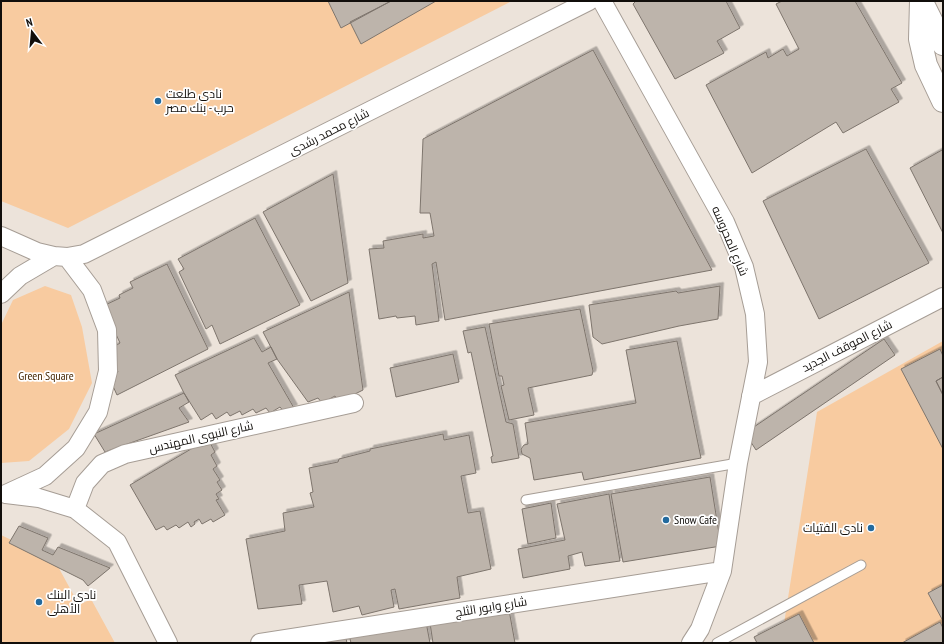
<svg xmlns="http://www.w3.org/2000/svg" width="944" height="644" font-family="'PT Sans Narrow',Cairo,sans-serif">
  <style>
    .green { fill: #f8cba0 }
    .building { fill: #bdb4ab; stroke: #7e756d; filter: url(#shadow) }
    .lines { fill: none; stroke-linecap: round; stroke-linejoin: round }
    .lane-casing { stroke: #a69d95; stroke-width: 11 }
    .street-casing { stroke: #a69d95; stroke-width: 20 }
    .primary-casing { stroke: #a69d95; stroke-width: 24 }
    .lane { stroke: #fff; stroke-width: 9 }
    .street { stroke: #fff; stroke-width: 18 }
    .primary { stroke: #fff; stroke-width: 22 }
    .poi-dot { fill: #236a9e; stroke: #fff; stroke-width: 1.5 }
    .labels { text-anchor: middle; stroke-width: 3.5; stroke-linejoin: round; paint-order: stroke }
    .poi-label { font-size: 12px; fill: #110e0b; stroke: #fff; text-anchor: start }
    .street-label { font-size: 12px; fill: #110e0b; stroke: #fff }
    .park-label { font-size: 12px; fill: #452500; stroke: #fff }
  </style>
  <defs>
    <filter id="shadow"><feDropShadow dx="3.5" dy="-3.5" stdDeviation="0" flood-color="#0004"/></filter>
  </defs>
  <rect width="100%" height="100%" fill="#ece3da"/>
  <path class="green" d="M1 1H512L68 228 1 201Z
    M45 286 71 295 82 327 92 383 69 429 29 461 1 463V325L13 300Z
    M943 341V643H781L817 412Z
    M1 535 55 561 79 605 91 599 115 643H1Z"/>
  <path class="building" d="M328 1H391L341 28Z
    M391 1H436L361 44 350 22Z
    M636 1H726L740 28 717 41 724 53 675 79 633 4Z
    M782 1H855L902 83 891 89 899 102 843 133 836 122 752 173 706 85 766 52 768 58 783 49 787 56 799 49 776 4Z
    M593 50 712 270 445 320 436 262 432 264 439 321 416 325 415 316 397 318 396 316 379 319 369 249 384 248 383 241 423 234V238L434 236 430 213H420L423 139Z
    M866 149 929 263 819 319 763 201Z
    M942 150 943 152V233L910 168Z
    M333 174 348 283 311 301 263 212Z
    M255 218 300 305 220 344 212 325 206 329 179 272 184 269 178 259Z
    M167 264 208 349 117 395 112 384 115 382 112 375 118 372 112 359V348L120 343 103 306 120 298 119 295 133 288 130 282Z
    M720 286 718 319 679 326 602 344 593 337 589 305 676 291 678 293Z
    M349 292 363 390 339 402 335 396 322 403 318 398 308 402 277 359 263 332Z
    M580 309 593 371 592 375 528 388 534 415 509 420 501 386 504 385 502 376H499L489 324Z
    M485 327 506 422 513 424 519 458 492 463 491 457 493 456 471 352 468 353 463 331Z
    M254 338 262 352 271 347 277 359 268 363 294 408 284 412 280 407 270 413 266 408 256 413 253 409 242 415 240 411 230 416 227 412 216 419 212 413 201 420 184 393 175 375Z
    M884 339 895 355 756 450 745 433Z
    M677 341 701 458 584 480 582 472 534 480 530 458 522 454 521 449 524 445 528 444 525 423 636 403 626 350Z
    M940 349 943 356V377L936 381 943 395V449L901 369Z
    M453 354 459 382 396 397 390 368Z
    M943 377V395L936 381Z
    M184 393 189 402 179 408 189 422 105 452 94 434Z
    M443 434 444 440 469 435 476 473 461 476 468 513 480 511 491 569 457 577 460 598 399 609 395 589 391 590 394 607 362 615 359 606 333 612 327 581 299 585 302 604 258 609 246 539 285 531 283 513 314 507 310 493 313 492 309 468 338 462 339 459 370 451V449Z
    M208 439 215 452 211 455 217 466 213 469 220 480 217 482 222 490 216 494 219 499 216 500 225 515 213 522 211 519 202 524 199 519 194 522 195 524 191 527 188 522 179 528 176 525 167 530 164 526 156 530 130 485Z
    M710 477 721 546 623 562 611 494Z
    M609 494 620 561 585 566 582 552 568 556 570 569 523 578 518 549 565 540 557 504Z
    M551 503 556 538 528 544 522 509Z
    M19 526 48 538 42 550 53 555 58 547 110 568 88 586 83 580 9 543Z
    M943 585V621L928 593Z
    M509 610 515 643H433L430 623Z
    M799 614 814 643H757L754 637Z
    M426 622 430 643H351L349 635Z
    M940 622 943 628V643H902Z
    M345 634 347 643H299Z"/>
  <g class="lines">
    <defs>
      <path id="lane" d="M526 500 738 463
        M717 643 861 565"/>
      <path id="street" d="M602 1 725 222 744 267 755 314 758 362 738 463 722 571 700 629 691 643
        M1 236 37 252 54 256
        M67 257 84 254 589 1
        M1 294 20 276 54 256 67 257 92 290 107 330 108 371 98 412 76 448 45 476 6 494
        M751 396 943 297
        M6 494 39 498 75 509 117 542 168 643
        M75 509 85 483 102 464 125 454 354 403
        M260 643 722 571"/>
      <path id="primary" d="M921 1 920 39 926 65 943 101
        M922 2 943 44"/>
    </defs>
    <use href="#lane" class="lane-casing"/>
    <use href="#street" class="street-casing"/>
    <use href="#primary" class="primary-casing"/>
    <use href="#lane" class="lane"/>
    <use href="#street" class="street"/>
    <use href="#primary" class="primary"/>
  </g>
  <g class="poi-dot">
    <circle cx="158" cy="101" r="4"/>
    <circle cx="666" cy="520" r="4"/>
    <circle cx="871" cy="528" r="4"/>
    <circle cx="39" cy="602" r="4"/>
  </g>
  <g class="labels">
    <g class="poi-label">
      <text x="166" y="98">نادى طلعت<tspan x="166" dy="14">حرب - بنك مصر</tspan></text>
      <text x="674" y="524">Snow Cafe</text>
      <text x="863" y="532" text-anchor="end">نادى الفتيات</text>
      <text x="47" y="599">نادى البنك<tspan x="47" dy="14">الأهلى</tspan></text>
    </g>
    <g class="street-label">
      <text transform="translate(329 132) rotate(-27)" y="4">شارع محمد رشدى</text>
      <text transform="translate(730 241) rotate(67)" y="4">شارع المحروسه</text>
      <text transform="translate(847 346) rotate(-27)" y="4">شارع الموقف الجديد</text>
      <text transform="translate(201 437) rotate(-13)" y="4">شارع النبوى المهندس</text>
      <text transform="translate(491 607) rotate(-9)" y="4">شارع وابور الثلج</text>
    </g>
    <g class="park-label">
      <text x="46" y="380">Green Square</text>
    </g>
  </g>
  <rect width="944" height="644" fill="none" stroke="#110e0b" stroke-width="4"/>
  <g transform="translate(32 32) rotate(344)" stroke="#ffffff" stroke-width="3" paint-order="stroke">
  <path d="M0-3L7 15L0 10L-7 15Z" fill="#110e0b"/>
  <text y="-6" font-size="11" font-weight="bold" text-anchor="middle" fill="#110e0b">N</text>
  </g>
</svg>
